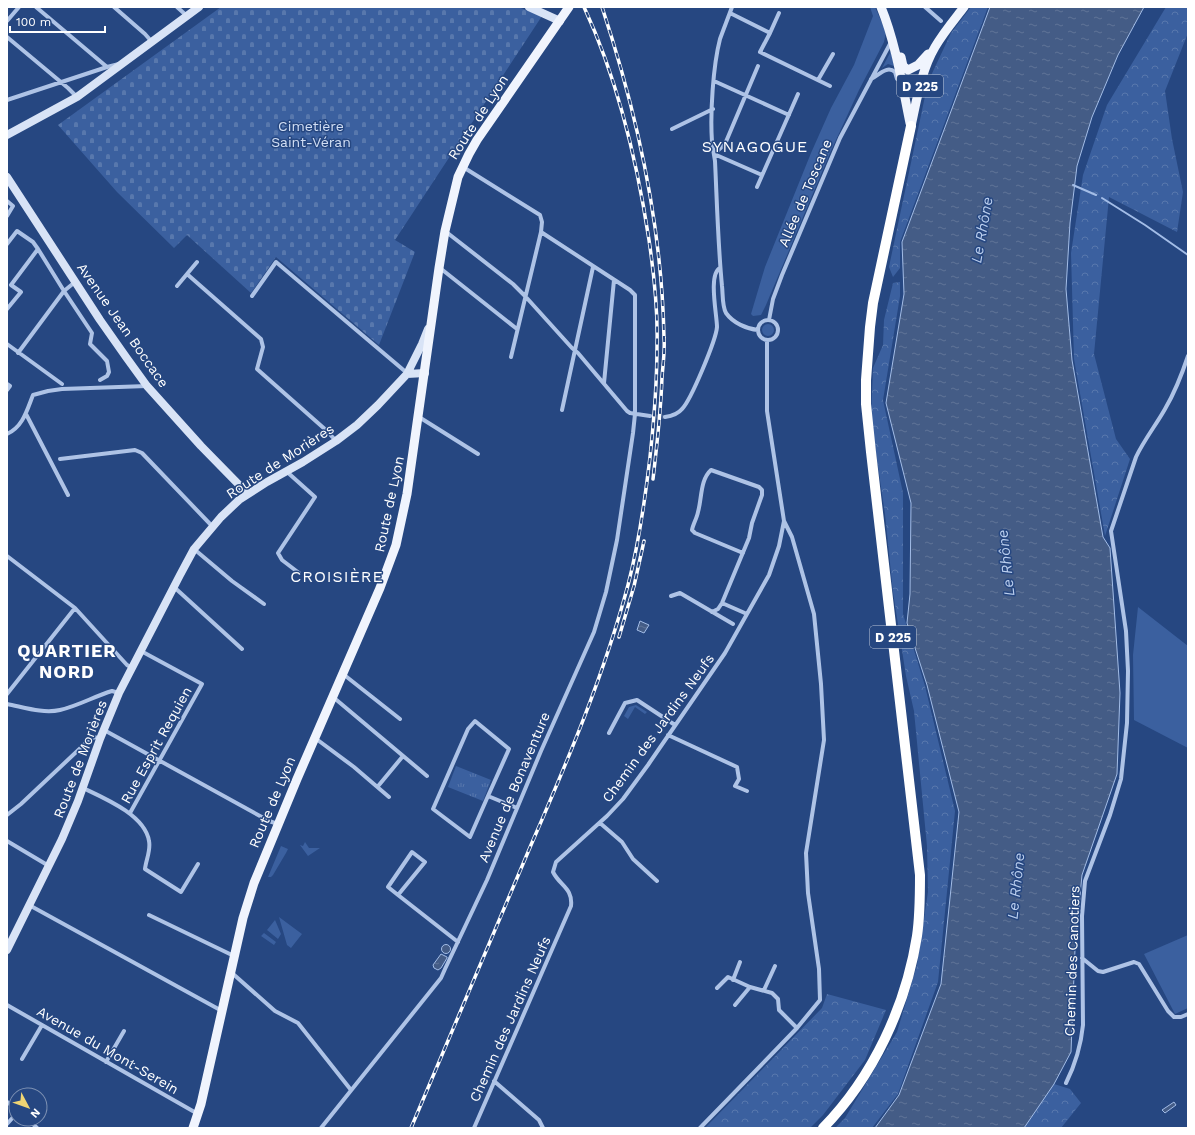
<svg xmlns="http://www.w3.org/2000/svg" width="1195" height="1135" font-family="'Work Sans',sans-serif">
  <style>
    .green { fill: #3b609f }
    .forest { fill: url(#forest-crowns) }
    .cemetery { fill: url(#cemetery-stones) }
    .park { fill: url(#park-tufts) }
    .water { fill: url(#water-ripples); stroke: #a3bde7 }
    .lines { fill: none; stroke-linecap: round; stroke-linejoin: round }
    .stream { stroke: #a3bde7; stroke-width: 2 }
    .street-tunnel { stroke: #476394; stroke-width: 4; stroke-dasharray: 4 2; stroke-linecap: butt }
    .street { stroke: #aec3e6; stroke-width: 4 }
    .secondary { stroke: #d8e3f6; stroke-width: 8 }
    .primary { stroke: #f0f4fd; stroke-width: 9 }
    .highway { stroke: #fff; stroke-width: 10 }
    .rail-casing { stroke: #fff; stroke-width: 3.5 }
    .rail { stroke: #264781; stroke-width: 2; stroke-dasharray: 6; stroke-linecap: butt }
    .labels { text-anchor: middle; stroke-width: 3; stroke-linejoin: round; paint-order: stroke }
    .shield { fill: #264781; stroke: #bec8d9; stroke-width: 1 }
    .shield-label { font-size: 13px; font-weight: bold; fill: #fff }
    .street-label { font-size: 14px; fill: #fff; stroke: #264781 }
    .park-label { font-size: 14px; fill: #d2dff5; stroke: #264781 }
    .water-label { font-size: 15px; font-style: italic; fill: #baceee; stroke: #264781 }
    .quarter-label { font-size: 16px; letter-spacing: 1px; fill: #fff; stroke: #264781 }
    .district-label { font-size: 18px; font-weight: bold; letter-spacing: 1px; fill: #fff; stroke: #264781 }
  </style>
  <defs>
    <pattern id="forest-crowns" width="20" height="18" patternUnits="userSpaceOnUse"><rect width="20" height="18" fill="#3b609f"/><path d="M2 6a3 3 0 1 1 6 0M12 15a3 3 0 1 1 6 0" fill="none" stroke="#5878ad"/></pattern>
    <pattern id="cemetery-stones" width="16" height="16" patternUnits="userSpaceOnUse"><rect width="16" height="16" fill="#3b609f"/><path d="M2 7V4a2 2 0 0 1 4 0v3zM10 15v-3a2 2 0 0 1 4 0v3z" fill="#5878ad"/></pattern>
    <pattern id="park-tufts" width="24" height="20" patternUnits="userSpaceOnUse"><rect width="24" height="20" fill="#3b609f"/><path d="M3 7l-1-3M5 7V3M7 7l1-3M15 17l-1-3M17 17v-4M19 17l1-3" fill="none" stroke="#5878ad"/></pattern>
    <pattern id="water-ripples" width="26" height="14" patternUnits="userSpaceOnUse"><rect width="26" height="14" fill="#445c86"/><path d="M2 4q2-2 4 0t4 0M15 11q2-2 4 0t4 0" fill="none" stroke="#607498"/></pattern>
  </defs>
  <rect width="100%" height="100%" fill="#264781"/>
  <path class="green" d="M870 7H875L886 32 884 42 859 90 830 153 766 305 761 315 753 316 751 314 765 267 811 153 831 108 854 65 873 16Z
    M891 51 894 66 888 64 882 68Z
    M762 330a6 6 0 1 1 12 0a6 6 0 1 1-12 0Z
    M1138 607 1188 646V748L1134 720 1133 655Z
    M636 705 647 712 645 714 635 707 628 719 624 716 629 707Z
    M305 842 309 848H320L308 856 300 845 303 846Z
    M281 846 288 849 286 853 273 875 271 877H268Z
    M279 917 302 934 291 948 287 945Z
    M275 920 281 934 278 939 267 930Z
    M264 933 276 942 274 945 261 936Z
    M1188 935V1008L1175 1014 1144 954Z"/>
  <path class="forest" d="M971 7H988L900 242V268L893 277 889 267 928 82 951 33Z
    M1166 7H1188V33L1165 91 1172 139 1183 192 1177 232 1109 197 1094 354 1116 439 1130 459 1105 536 1074 359 1071 253 1083 175 1107 105Z
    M900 282V296L883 400 903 493V614L925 686 955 811 938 982 898 1094 872 1128H835L845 1118 897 1032 917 965 928 892 927 846 914 711 906 676 893 592 885 514 871 419 873 368 883 345 884 320 893 283Z
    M827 994 886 1010 865 1060 823 1115 810 1128H705L822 1008Z
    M1054 1084 1070 1089 1081 1103 1061 1128H1024Z"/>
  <path class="cemetery" d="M221 7H518L542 16 395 240 415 252 379 345 276 257 251 293 187 235 174 248 117 192 58 125Z"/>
  <path class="park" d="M456 766 491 780 483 801 448 787Z"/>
  <path class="water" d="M990 7H1144L1118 55 1092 117 1077 166 1070 223 1066 289 1072 360 1103 537 1110 548 1120 693 1117 774 1082 875 1075 949 1071 1052 1054 1084 1024 1128H875L899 1095 941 984 959 812 927 685 907 623 910 594 911 503 886 403 904 294 902 242Z
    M640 621 649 625 644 633 637 630Z
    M441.5 949a4.5 4.5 0 1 1 9 0a4.5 4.5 0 1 1-9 0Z
    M441 954 447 957V958L441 968 438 970 434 968 433 965Z
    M1174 1102 1176 1105 1165 1113 1162 1110Z"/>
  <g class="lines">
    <path class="stream" d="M1073 185 1096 195
      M1102 198 1145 225 1188 255"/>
    <path class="street-tunnel" d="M650 416 665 417"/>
    <path class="street" d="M36 7 107 67
      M114 7 145 34 152 42
      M177 7 187 16
      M732 7C728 18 724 28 720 39 713 66 710 114 712 142 713 149 714 155 715 161 717 203 718 245 722 286 723 294 722 306 726 313 733 323 747 329 758 330
      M925 7 941 21
      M730 13 770 33 760 52 830 86
      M7 21 19 7
      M770 33 779 13
      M7 37 68 88 77 97
      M758 66 725 144 714 154 762 175
      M871 79C879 75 887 65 895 72L897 79
      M818 80 833 54
      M714 81 789 115
      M7 100 107 67 119 64
      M672 129 713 109
      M463 167 540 215 542 222 541 232 511 357
      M757 187 798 94
      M7 201 13 206 7 216
      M445 231 513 284 525 296 572 348 578 353 627 411 630 413 650 416
      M7 244 17 231 33 242 38 249 64 291 92 333 90 344 107 361 109 372 107 376 100 380
      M440 268 517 329
      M187 274 261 339 263 347 257 369 327 431 336 441
      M177 286 197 262
      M252 296 276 262 407 373
      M7 309 21 292 11 285 38 249
      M769 320 773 299 782 275 840 138 891 42
      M758 330a10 10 0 1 1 20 0a10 10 0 1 1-20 0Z
      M7 344 62 384
      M18 353 64 291 75 282
      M604 383 614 280
      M7 384 10 386 7 390
      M562 410 593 267
      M26 414 68 495
      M419 417 478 454
      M665 417C672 416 678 414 682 409 691 400 716 340 717 327 717 315 708 274 720 268
      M7 434C23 427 27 410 33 395L48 391 62 389 147 386
      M60 459 135 450 142 453 212 526
      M286 471 315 497 278 553 282 560 299 573
      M194 549 232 581 264 604
      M7 556 75 608 127 665 132 668
      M174 587 242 649
      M671 596 680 593 733 624
      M722 603 747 614
      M712 612 718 609 722 603 749 538 752 523 762 495V490L759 487 711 470C700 480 702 498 698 512 697 518 693 524 692 530L695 533 743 553
      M343 674 400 719
      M7 694 75 608
      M333 697 427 776
      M7 704C23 707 43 714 60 710 78 706 95 696 112 691L119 693
      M104 730 269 821 278 824
      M609 733 625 703 637 700 675 725
      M668 735 737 767 739 779 735 786 747 791
      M315 738 354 767 389 797
      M379 785 403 756
      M83 788C104 798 145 815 149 841 151 850 146 860 145 869L181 892 198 864
      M488 796 509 749 475 721 468 729 433 809 470 837 488 796 517 808
      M130 813 202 684 141 651
      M7 815 21 804 89 740 95 737 100 739
      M600 823 622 842 633 859 657 881
      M7 841 49 866
      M398 895 425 862 412 852 388 887 398 895 458 942
      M29 905 222 1011
      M149 915 234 956
      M1082 958 1098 971 1103 972 1134 962 1139 964 1168 1011 1174 1017H1181L1188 1014
      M232 973 275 1011 298 1023 351 1090
      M733 980 740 962
      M717 988 728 977 750 987 772 993 778 999 779 1010 797 1028
      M764 990 775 966
      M7 1005 198 1114
      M735 1005 750 987
      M22 1059 42 1025
      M106 1062 124 1031
      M494 1081 539 1120 543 1128
      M1066 1083C1075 1065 1081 1045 1083 1025L1082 916 1085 881 1110 815 1121 779 1127 723 1128 671 1126 631 1111 531 1136 457C1144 440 1156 425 1165 409 1175 392 1182 374 1188 356
      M7 1102 16 1108
      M28 1119 37 1128
      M7 1124 16 1114
      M321 1128 441 978 445 969 487 880 541 751 594 632 606 592 617 540 633 433 635 414V295L630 290 541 232
      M474 1128 571 906C573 888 560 886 553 872L556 862 607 816 623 799 648 765 725 653 769 575 779 546 784 521
      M700 1128 797 1028 820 1000 819 969 808 893 806 853 824 740 821 684 814 614 792 537 784 521 767 411V340"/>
    <path class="secondary" d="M529 7 560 21
      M7 135 77 97 199 7
      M7 177 100 320 126 357 147 386 201 446 248 494
      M407 374 425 373
      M7 950 62 839 78 801 100 739 119 693 180 575 194 549 221 517 239 500 267 482 303 462 336 441 357 425 378 405 407 374 422 344 428 329"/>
    <path class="primary" d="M881 7C896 44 902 84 910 123
      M901 57 903 66 908 70 918 65 928 54
      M911 126C917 99 921 71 935 47 943 33 954 20 964 7
      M193 1128 201 1104 243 918 254 883 297 779 380 588 396 545 407 494 439 268 445 231 458 177 469 154 477 140 569 7"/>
    <path class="highway" d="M823 1128C873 1077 906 1006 917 936 920 916 920 896 920 875L871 452 866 404V380L870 327 873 303 911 126"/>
    <defs>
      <path id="rail" d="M602 7C637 113 662 226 664 338 665 351 663 364 662 377 661 411 657 445 653 479
        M619 637 634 586 644 541
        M411 1128C451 1034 491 940 531 845 568 760 604 675 628 585 639 543 645 500 650 457 654 420 657 383 657 345 658 310 654 274 649 240 637 161 618 80 584 7"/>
    </defs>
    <use href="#rail" class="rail-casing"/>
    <use href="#rail" class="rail"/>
  </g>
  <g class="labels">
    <g class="shield">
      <rect x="897" y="75" width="46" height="22" rx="3"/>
      <rect x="870" y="626" width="46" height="22" rx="3"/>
    </g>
    <g class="shield-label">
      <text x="920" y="91">D 225</text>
      <text x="893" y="642">D 225</text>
    </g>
    <g class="street-label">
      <text transform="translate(478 117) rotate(-57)" y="5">Route de Lyon</text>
      <text transform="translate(805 193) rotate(-67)" y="5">Allée de Toscane</text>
      <text transform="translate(123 325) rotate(55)" y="5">Avenue Jean Boccace</text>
      <text transform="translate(280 461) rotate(-33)" y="5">Route de Morières</text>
      <text transform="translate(389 504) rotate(-78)" y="5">Route de Lyon</text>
      <text transform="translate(658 728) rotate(-54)" y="5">Chemin des Jardins Neufs</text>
      <text transform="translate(156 745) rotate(-61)" y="5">Rue Esprit Requien</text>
      <text transform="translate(80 759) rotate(-69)" y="5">Route de Morières</text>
      <text transform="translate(514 787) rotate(-67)" y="5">Avenue de Bonaventure</text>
      <text transform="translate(272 802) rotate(-67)" y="5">Route de Lyon</text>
      <text transform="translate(1072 961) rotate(-88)" y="5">Chemin des Canotiers</text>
      <text transform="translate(510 1019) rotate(-66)" y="5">Chemin des Jardins Neufs</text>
      <text transform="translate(108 1050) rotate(30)" y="5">Avenue du Mont-Serein</text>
    </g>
    <g class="park-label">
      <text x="311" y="131">Cimetière<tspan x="311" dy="16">Saint-Véran</tspan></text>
    </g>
    <g class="water-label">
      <text transform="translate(982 230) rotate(-80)" y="5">Le Rhône</text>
      <text transform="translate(1006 563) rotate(-96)" y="5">Le Rhône</text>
      <text transform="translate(1016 886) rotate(-84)" y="5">Le Rhône</text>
    </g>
    <g class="quarter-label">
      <text x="755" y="152">SYNAGOGUE</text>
      <text x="337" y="582">CROISIÈRE</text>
    </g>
    <g class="district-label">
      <text x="67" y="657">QUARTIER<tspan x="67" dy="21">NORD</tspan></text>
    </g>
  </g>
  <rect width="1195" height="1135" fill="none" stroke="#ffffff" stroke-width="16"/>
  <g transform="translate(28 1107) rotate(131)"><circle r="19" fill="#264781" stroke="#7d91b3"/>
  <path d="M0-3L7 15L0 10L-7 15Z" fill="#efd574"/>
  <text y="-6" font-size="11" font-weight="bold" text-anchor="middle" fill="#ffffff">N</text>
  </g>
  <path d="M10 26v6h95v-6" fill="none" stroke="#ffffff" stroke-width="2"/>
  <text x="16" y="26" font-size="12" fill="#ffffff" stroke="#264781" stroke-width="3" paint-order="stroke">100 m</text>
</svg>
